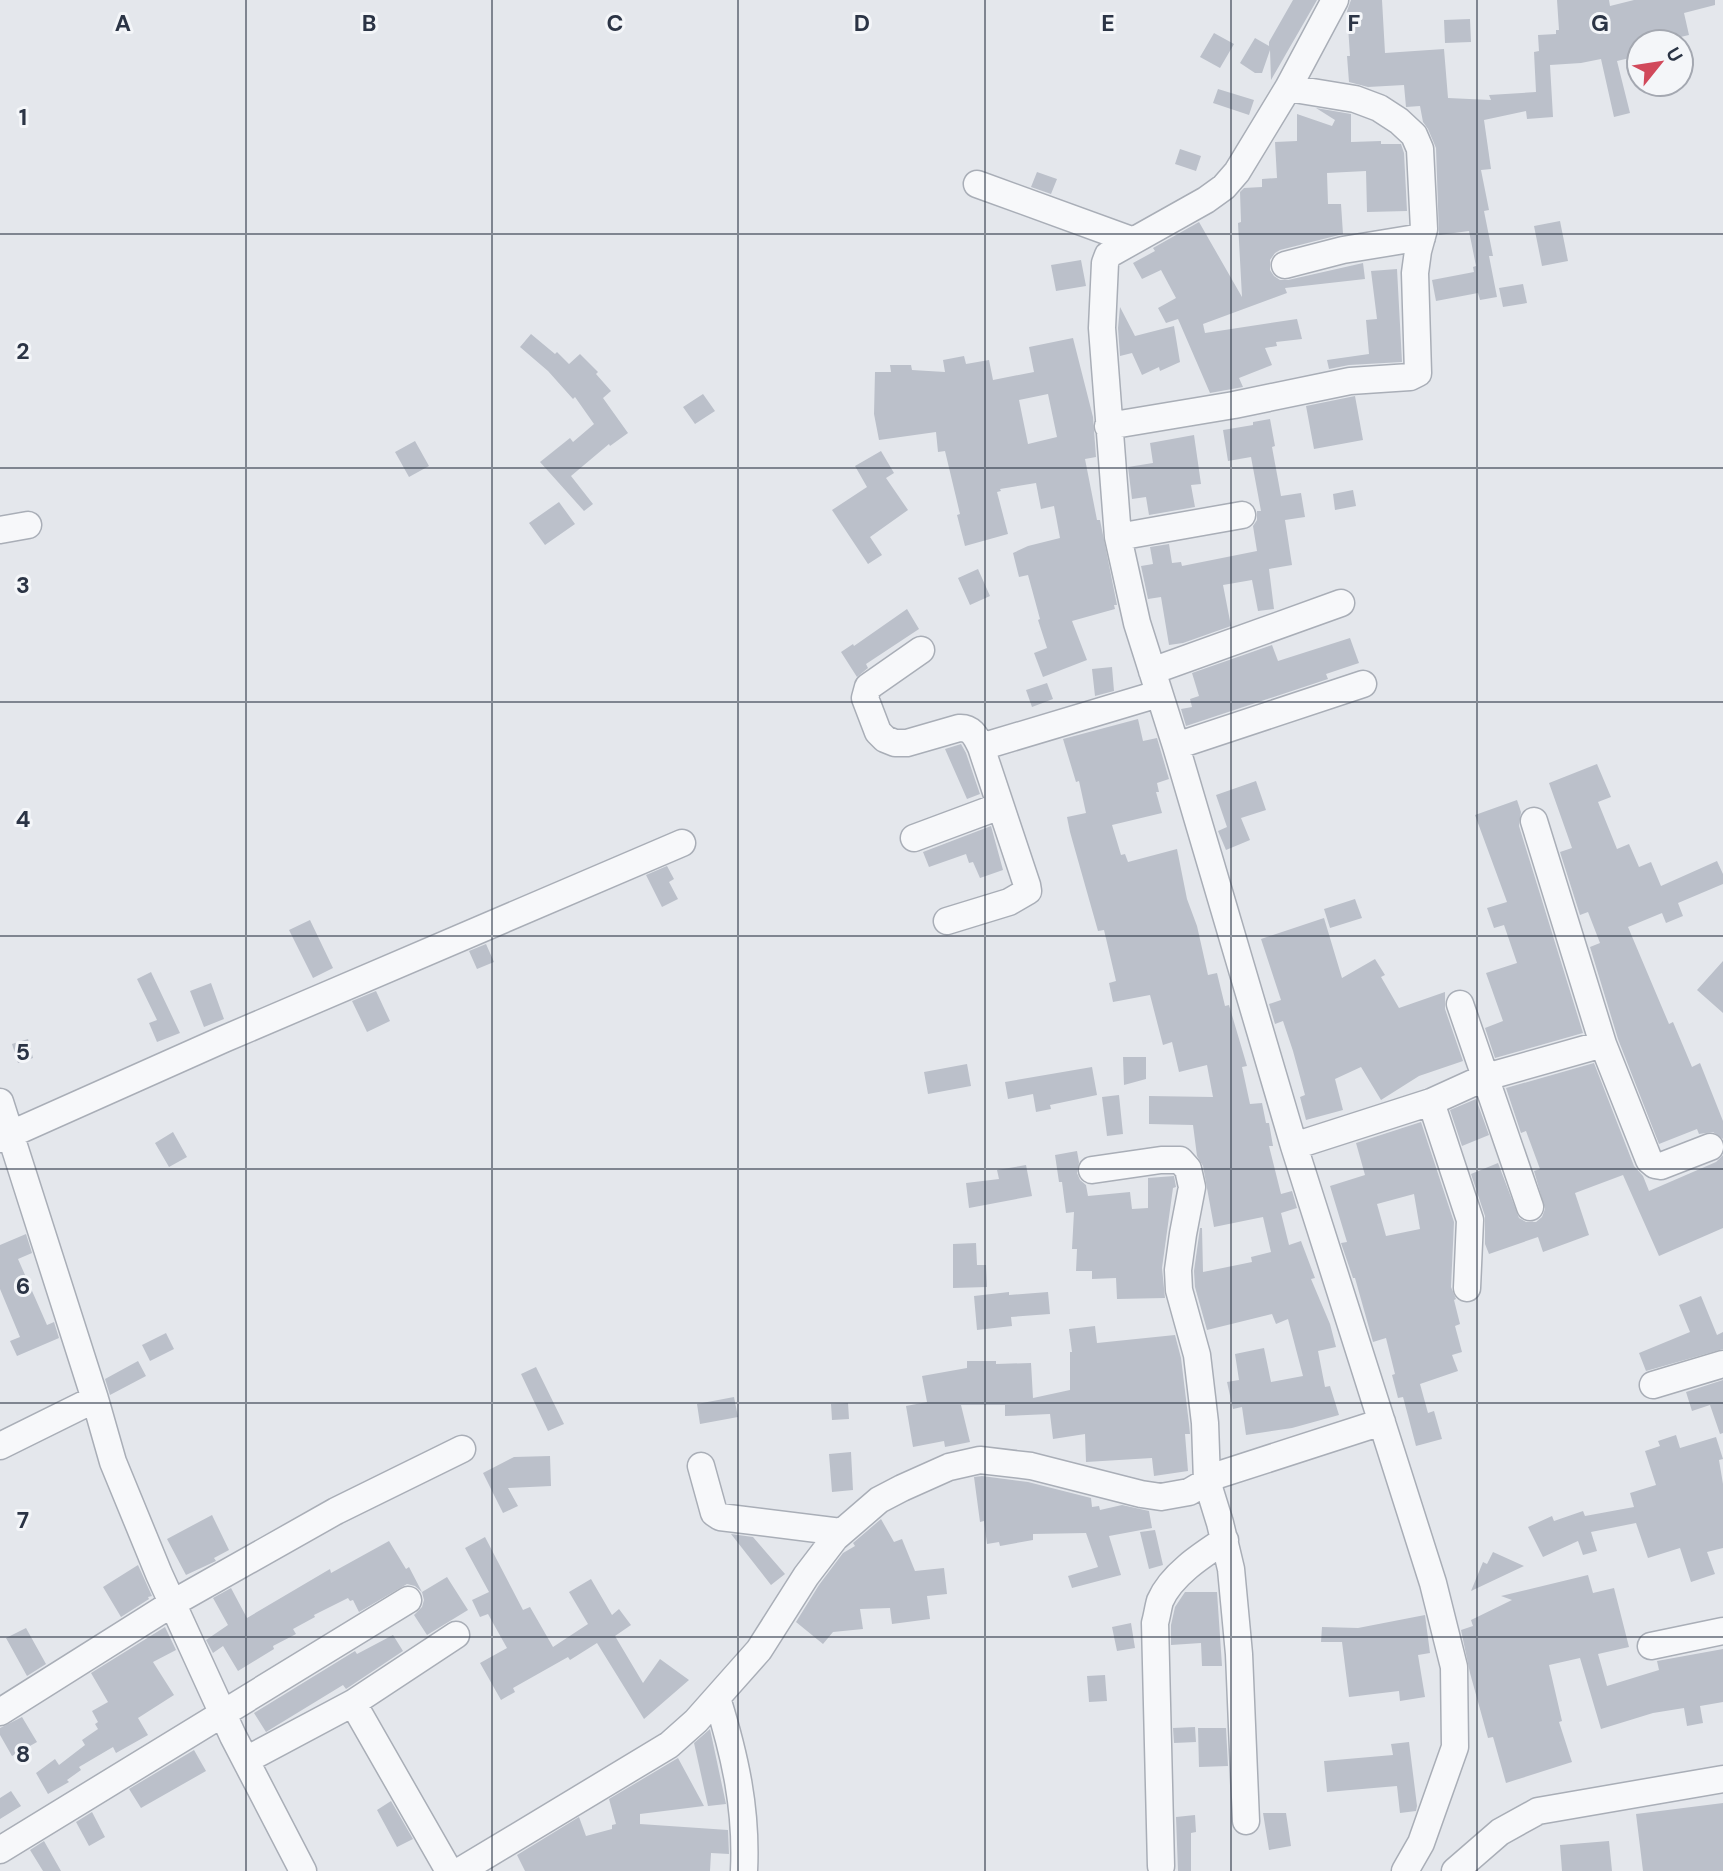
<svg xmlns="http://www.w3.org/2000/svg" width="1723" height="1871" font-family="'DM Sans',sans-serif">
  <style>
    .building { fill: #bbc0ca; fill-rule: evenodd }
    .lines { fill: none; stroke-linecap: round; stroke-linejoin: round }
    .minor-casing { stroke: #a9aeb7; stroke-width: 29 }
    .minor { stroke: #f7f8fa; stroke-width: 26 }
    .grid { fill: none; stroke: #2b3445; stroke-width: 2; stroke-opacity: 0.55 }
    .grid-label { font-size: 23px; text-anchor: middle; font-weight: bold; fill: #2b3445; stroke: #f4f6f9; stroke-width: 6; stroke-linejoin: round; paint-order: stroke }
  </style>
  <rect width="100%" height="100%" fill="#e4e7ec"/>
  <path class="building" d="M1293 0H1317L1271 80 1270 50 1262 73H1255L1240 63 1255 38 1269 46V42Z
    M1351 0H1382L1385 53 1444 49 1448 98 1491 100 1489 95 1536 92 1534 52 1539 51 1538 35 1556 34V30H1559L1557 0H1609L1610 6 1634 0H1715V5L1684 13 1689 35 1659 42H1635L1638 56 1617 61 1630 113 1614 117 1601 59 1581 63 1550 65 1553 117 1527 119 1526 111 1484 120 1491 169 1481 170 1489 210 1484 211 1493 256H1489L1497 297 1480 300 1478 293 1436 301 1432 280 1474 272 1473 267 1476 266 1469 231 1439 235 1436 148 1428 129 1423 122 1420 106 1406 107 1404 85 1368 87 1349 82 1347 56H1350L1347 11Z
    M1470 19 1471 42 1445 43 1444 20Z
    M1214 33 1234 44 1220 68 1200 57Z
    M1218 89 1254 100 1249 115 1213 103Z
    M1316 108 1351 114V142L1381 141V144H1401L1404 153 1407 211 1367 212 1366 171 1327 173 1328 204H1341L1343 234 1280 250 1275 253 1270 260V270L1274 276 1280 280H1288L1363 263 1365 279 1285 288 1287 293 1203 324 1205 333 1297 319 1302 339 1276 342 1277 346 1265 348 1272 365 1239 378 1243 387 1210 393 1178 319 1166 323 1158 308 1176 298 1161 270 1142 279 1133 263 1155 251 1153 248 1199 222 1242 297 1238 223 1241 222 1240 192 1244 188 1262 187V179L1277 178 1275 142 1297 141V114L1332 126 1335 120Z
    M1180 149 1201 156 1196 171 1175 164Z
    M1037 172 1057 179 1051 194 1031 187Z
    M1560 221 1568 261 1542 266 1534 226Z
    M1081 260 1086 286 1056 291 1051 265Z
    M1397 269 1402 362 1349 365 1329 369 1327 360 1369 354 1366 320 1377 319 1371 271Z
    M1523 284 1527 303 1503 307 1499 288Z
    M1120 307 1135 336 1174 326 1180 362 1160 371 1159 367 1142 375 1132 353 1120 356 1118 328Z
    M531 334 555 354 557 352 569 364 580 354 598 372 596 374 611 391 603 398 628 433 610 446 609 444 571 476 593 504 584 511 540 462 570 438 573 442 594 424 575 397 573 399 548 371 520 347Z
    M1073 338 1093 417 1096 457 1085 459 1097 520H1100L1117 605H1114L1115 609 1072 621 1087 660 1043 677 1034 653 1047 648 1038 620 1040 619 1028 575 1019 577 1013 553 1028 546 1060 538 1054 506 1041 509 1036 483 1000 489 1001 491 997 492 1008 534 965 546 957 515 960 514 945 451 938 452 936 432 879 440 874 414 875 372H891L890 365H911L912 370 945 372 943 360 964 356 966 364 989 360 993 380 1034 372 1029 347ZM1048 394 1057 437 1028 444 1019 400Z
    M703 394 715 411 695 424 683 407Z
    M1355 396 1363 440 1314 449 1306 406Z
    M1270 419 1275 446 1272 447 1281 496 1301 493 1305 517 1285 520 1292 565 1269 569 1274 609 1258 611 1252 580 1223 585 1231 626 1183 643 1169 645 1161 597 1148 599 1141 566 1153 564 1150 547 1169 544 1172 563 1181 562 1182 566 1257 551 1253 526 1257 520V511H1261L1251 457 1228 461 1223 430 1253 425V422Z
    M1194 435 1201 484 1191 485 1195 507 1149 515 1146 497 1132 499 1128 467 1153 463 1150 443Z
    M415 441 429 466 409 477 395 452Z
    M881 451 894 473 886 478 908 510 870 537 882 555 868 564 832 510 867 487 855 466Z
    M1353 490 1356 506 1335 510 1333 494Z
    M559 502 575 524 545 545 529 523Z
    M978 569 990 596 970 605 958 578Z
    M907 609 919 629 866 664 868 668 857 677 841 652 853 644 854 646Z
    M1350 638 1359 663 1326 674 1328 679 1186 726 1181 709 1192 707 1190 699 1199 696 1192 673 1272 645 1278 661Z
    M1112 667 1114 691 1095 696 1092 669Z
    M1047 683 1053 699 1032 707 1026 690Z
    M1138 719 1143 741 1157 738 1169 779 1157 783 1159 792H1156L1162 813 1112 825 1121 855 1125 854 1128 862 1177 849 1187 899 1197 926 1208 975 1217 973 1225 1006 1229 1005 1247 1066 1242 1067 1250 1104 1262 1103 1266 1123H1269L1273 1146H1269L1281 1194 1292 1191 1297 1208 1281 1213 1289 1245 1301 1241 1315 1278 1311 1279 1330 1324 1336 1347 1318 1351 1325 1387 1330 1386 1339 1415 1292 1428 1246 1435 1242 1407 1233 1409 1227 1382 1239 1380 1235 1354 1264 1348 1271 1382 1303 1376 1288 1319 1276 1324 1272 1314 1207 1330 1195 1287 1194 1271 1200 1228H1202L1203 1272 1252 1262 1251 1257 1271 1252 1263 1217 1214 1227 1203 1166 1197 1156 1193 1125 1149 1124V1096L1213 1097 1207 1065 1179 1072 1172 1042 1163 1045 1150 995 1113 1002 1109 983 1116 981 1104 930 1098 931 1070 832 1067 817 1086 813 1079 781 1076 782 1063 739Z
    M961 744 966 753 980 794 967 799 945 749Z
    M1597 764 1611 797 1598 802 1617 849 1629 844 1639 867 1651 862 1661 886 1717 861 1723 874V884L1678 903 1683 916 1666 923 1662 913 1628 927 1669 1024 1673 1022 1692 1067 1700 1063 1723 1121V1139L1713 1132 1699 1134 1697 1129 1659 1144 1618 1039 1590 947 1600 943 1588 912 1580 915 1560 852 1572 848 1549 783Z
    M1256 781 1266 810 1241 818 1250 840 1226 850 1218 831 1227 827 1216 795Z
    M1517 800 1521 812 1519 826 1583 1033 1495 1058 1485 1028 1503 1021 1486 973 1517 963 1504 925 1494 928 1487 908 1507 902 1475 815Z
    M991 826 1003 870 980 878 973 862 969 863 966 854 929 867 923 852Z
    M667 866 674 879 669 882 678 899 662 907 646 875Z
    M1355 899 1362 918 1330 928 1324 909Z
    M1324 918 1342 978 1375 959 1385 975 1381 977 1399 1008 1445 992V1009L1463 1061 1419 1076 1381 1100 1361 1067 1335 1079 1343 1110 1306 1120 1300 1097 1305 1095 1293 1051 1283 1021 1275 1024 1269 1004 1281 1000 1261 939Z
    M310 920 333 968 313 978 289 930Z
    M486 944 494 962 477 969 469 951Z
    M1723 961V1013L1697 990Z
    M151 972 180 1033 157 1042 149 1023 157 1020 137 979Z
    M211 983 224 1019 204 1027 190 991Z
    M376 991 390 1021 367 1032 352 1001Z
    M28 1039 33 1058 18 1063 12 1044Z
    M1123 1057H1146V1079L1124 1085Z
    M1594 1063 1634 1166 1643 1176 1649 1191 1716 1162 1723 1155V1228L1659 1256 1623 1175 1575 1193 1589 1235 1543 1252 1538 1237 1489 1254 1485 1244V1216L1471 1174 1498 1163 1519 1218 1526 1222H1536L1542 1217 1545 1209 1534 1171 1540 1169 1526 1131 1521 1133 1506 1088Z
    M967 1064 971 1086 928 1094 924 1072Z
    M1092 1067 1097 1095 1050 1105 1051 1109 1036 1112 1033 1094 1008 1099 1005 1082Z
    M1119 1095 1123 1134 1107 1136 1102 1097Z
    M1476 1099 1489 1135 1462 1146 1450 1110Z
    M1421 1122 1454 1222 1451 1287 1456 1299 1454 1300 1460 1324 1455 1326 1462 1352 1452 1355 1458 1371 1420 1384 1428 1413 1434 1411 1442 1439 1416 1446 1403 1397 1398 1398 1392 1375 1395 1374 1386 1338 1373 1342 1355 1278H1353L1341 1243 1347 1242 1330 1186 1365 1175 1356 1143ZM1414 1194 1420 1229 1386 1236 1377 1204Z
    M173 1132 187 1157 169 1167 155 1143Z
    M1077 1151 1079 1162 1077 1173 1080 1180 1086 1185 1088 1196 1130 1192 1132 1209 1148 1208V1178L1174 1176 1176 1187 1173 1188 1162 1268 1165 1298 1117 1299 1116 1278 1092 1279V1271H1076L1077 1249H1072L1074 1212 1066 1213 1062 1182H1059L1055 1155Z
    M1026 1165 1032 1196 969 1208 966 1183 999 1179 997 1170Z
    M26 1234 32 1253 18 1259 47 1325 54 1322 59 1338 17 1356 10 1341 20 1337 0 1289V1245Z
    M976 1243 977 1265H986L987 1287 953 1288V1244Z
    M1009 1292V1295L1048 1292 1050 1314 1011 1317 1012 1326 977 1330 974 1296Z
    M1701 1296 1717 1335 1723 1332V1349L1646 1371 1639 1353 1690 1332 1679 1305Z
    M1095 1326 1097 1343 1175 1335 1181 1358 1189 1424 1190 1434H1185L1188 1471 1154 1476 1152 1458 1086 1462 1085 1434 1053 1439 1050 1414 1005 1416V1405H961L970 1442 945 1447 944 1441 913 1447 906 1406 927 1402 922 1376 967 1368V1361H996V1364L1031 1363 1033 1398 1070 1390V1352H1072L1069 1329Z
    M166 1333 174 1349 150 1361 142 1345Z
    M138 1361 146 1376 110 1395 105 1379Z
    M536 1367 564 1424 548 1431 521 1374Z
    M1723 1380V1433L1720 1434 1710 1405 1692 1411 1686 1392Z
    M734 1397 738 1417 700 1424 697 1404Z
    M848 1403 849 1419 832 1420 831 1404Z
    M1676 1435 1680 1448 1716 1437 1723 1459 1719 1460 1723 1484V1548L1707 1552 1715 1574 1691 1582 1680 1548 1648 1558 1636 1523 1591 1532 1597 1551 1583 1555 1578 1541 1543 1557 1528 1527 1552 1516 1554 1521 1583 1511 1585 1516 1634 1507 1630 1493 1656 1485 1645 1451 1660 1446 1658 1441Z
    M851 1452 853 1490 832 1492 829 1454Z
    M550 1456 551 1486 508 1488 518 1506 503 1513 483 1473 514 1457Z
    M982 1476 1028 1482 1091 1498 1092 1507 1099 1506 1100 1510 1122 1505 1149 1511 1152 1528 1109 1536 1121 1575 1072 1588 1068 1576 1098 1567 1086 1533 1033 1534V1540L1000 1546 999 1542 987 1544 984 1521 980 1522 974 1477Z
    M212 1515 229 1550 214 1558 216 1561 186 1575 167 1539Z
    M881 1519 894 1542 902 1539 915 1571 944 1568 947 1594 927 1596 930 1619 892 1624 890 1608 860 1609 863 1629 833 1632 823 1644 796 1622 819 1585 843 1553 855 1546 853 1543Z
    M1155 1530 1163 1565 1149 1569 1140 1532Z
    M731 1534 753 1537 785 1574 771 1585Z
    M485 1537 523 1610 530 1607 553 1647 588 1624 569 1592 591 1579 612 1615 619 1609 631 1625 615 1636 643 1683 660 1659 689 1680 644 1719 597 1643 570 1660 568 1657 513 1688 515 1692 501 1700 480 1663 507 1648 488 1614 480 1617 472 1600 489 1592 465 1548Z
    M389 1541 406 1569 409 1567 422 1592 447 1577 468 1610 427 1635 414 1615 422 1607 424 1600 422 1592 415 1586 407 1584 359 1612 353 1600 350 1601 348 1598 314 1615 315 1617 293 1629 296 1634 273 1646 274 1649 238 1671 223 1646 213 1653 206 1640 228 1625 213 1598 231 1588 247 1618 330 1569 331 1573Z
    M1493 1552 1524 1566 1471 1591 1483 1562 1487 1564Z
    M138 1565 152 1596 148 1597 149 1599 121 1617 103 1587Z
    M1588 1575 1593 1593 1614 1588 1629 1647 1598 1654 1607 1686 1659 1670 1657 1661 1723 1649V1702L1700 1706 1703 1723 1687 1726 1684 1708 1653 1713 1601 1729 1580 1658 1549 1665 1562 1721 1559 1722 1572 1762 1506 1783 1493 1737 1488 1738 1470 1673 1461 1630 1473 1626 1471 1620 1512 1600 1501 1596Z
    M1185 1592H1217L1222 1666H1202L1201 1643 1171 1645V1625L1175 1607Z
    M1425 1615 1430 1653 1418 1655 1425 1697 1400 1701 1399 1691 1349 1697 1342 1642H1321L1322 1627 1358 1628Z
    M1131 1623 1135 1648 1117 1651 1112 1627Z
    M165 1627 176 1650 153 1662 174 1695 138 1718 148 1735 116 1753 113 1747 79 1767 81 1770 67 1780 69 1782 48 1794 36 1773 55 1759 59 1765 85 1745 82 1740 98 1729 95 1724 98 1722 92 1711 108 1702 91 1673Z
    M26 1628 46 1664 27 1676 6 1638Z
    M393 1635 403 1651 346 1689 343 1685 266 1732 254 1713 355 1651 357 1654Z
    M1105 1675 1107 1701 1089 1702 1087 1676Z
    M22 1717 37 1742 12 1756 0 1735V1728Z
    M1195 1727 1196 1742 1174 1743 1173 1728Z
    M1198 1728H1226L1228 1766 1199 1767Z
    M710 1729 726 1804 708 1806 694 1743Z
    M1409 1742 1417 1806 1416 1811 1400 1813 1397 1786 1327 1792 1324 1761 1393 1755 1391 1744Z
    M194 1750 206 1771 141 1808 129 1789Z
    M678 1758 704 1806 640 1814V1824L728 1830 729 1854 711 1853 710 1871H525L517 1855 579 1817 586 1836 612 1829V1825L616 1824 609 1799Z
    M11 1791 21 1806 0 1819V1798Z
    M391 1801 413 1839 397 1847 377 1810Z
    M1723 1803V1871H1643L1636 1814Z
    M92 1812 105 1837 89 1846 76 1822Z
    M1263 1813H1286L1291 1846 1269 1850Z
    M1195 1815 1196 1832 1191 1833V1871H1178L1176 1817Z
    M44 1841 61 1871H43L30 1850Z
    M1609 1841 1612 1871H1562L1560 1845Z"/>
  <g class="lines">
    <defs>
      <path id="minor" d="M1335 0 1288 88 1237 172 1224 187 1206 200 1108 255 1105 263 1102 328 1118 537 1137 623 1176 746 1294 1146 1433 1583 1454 1667 1455 1747 1421 1843 1405 1871
        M977 184 1131 240
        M1285 265 1343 250 1422 237
        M1108 426 1234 405 1350 381 1410 377 1418 373 1415 273 1418 251 1424 229 1420 149 1414 135 1399 121 1379 108 1355 99 1288 88
        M0 530 28 525
        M1118 537 1242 515
        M921 650 868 687 865 698 878 732 885 739 895 743H907L959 728C972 727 976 737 981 747L1027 885 1028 891 1009 902 947 921
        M1152 671 1341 603
        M1176 746 1363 684
        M981 747 1158 694
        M1534 821 1603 1044 1649 1160 1655 1165 1661 1166 1710 1147
        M914 838 1000 806
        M1460 1004 1530 1207
        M0 1102 95 1399 113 1462 159 1574 233 1736 303 1871
        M1431 1102 1470 1220 1467 1288
        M0 1139 224 1039 682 843
        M1294 1146 1431 1102 1486 1077 1603 1044
        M1092 1170 1161 1160H1180L1188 1169 1192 1187 1183 1234 1178 1270 1179 1290 1197 1355 1205 1423 1207 1481 1220 1523 1231 1569 1239 1654 1246 1821
        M1653 1385 1723 1364
        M0 1446 95 1399
        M701 1466 714 1513 720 1517 841 1532
        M1651 1646 1723 1631
        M717 1698C735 1756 747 1809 744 1871
        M353 1703 449 1871
        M0 1712 173 1603 336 1511 462 1449
        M246 1760 353 1703 456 1635
        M0 1850 408 1600
        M1161 1866 1155 1623C1157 1616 1158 1608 1160 1601 1171 1575 1202 1555 1225 1540
        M460 1871 669 1745 696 1721 759 1650 806 1576 835 1538 879 1500 902 1488 949 1467 980 1460 1031 1466 1141 1494 1161 1497 1189 1492 1218 1475 1382 1422
        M1455 1871 1500 1832 1538 1811 1723 1779"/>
    </defs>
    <use href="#minor" class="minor-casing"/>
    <use href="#minor" class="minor"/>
  </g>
  <path class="grid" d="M246 0V1871M492 0V1871M738 0V1871M985 0V1871M1231 0V1871M1477 0V1871M0 234H1723M0 468H1723M0 702H1723M0 936H1723M0 1169H1723M0 1403H1723M0 1637H1723"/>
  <g class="grid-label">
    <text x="123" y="31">A</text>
    <text x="369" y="31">B</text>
    <text x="615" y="31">C</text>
    <text x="862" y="31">D</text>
    <text x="1108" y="31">E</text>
    <text x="1354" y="31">F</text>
    <text x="1600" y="31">G</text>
    <text x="23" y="125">1</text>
    <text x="23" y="359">2</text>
    <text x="23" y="593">3</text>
    <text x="23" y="827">4</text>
    <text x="23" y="1060">5</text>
    <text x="23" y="1294">6</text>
    <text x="23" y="1528">7</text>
    <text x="23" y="1762">8</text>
  </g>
  <g transform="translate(1660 63) rotate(60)"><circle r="33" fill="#f4f6f9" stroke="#a4a8b1" stroke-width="2"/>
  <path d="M0-5L12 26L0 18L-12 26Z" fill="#d1495b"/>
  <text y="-10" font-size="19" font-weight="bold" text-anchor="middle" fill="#2b3445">U</text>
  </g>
</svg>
